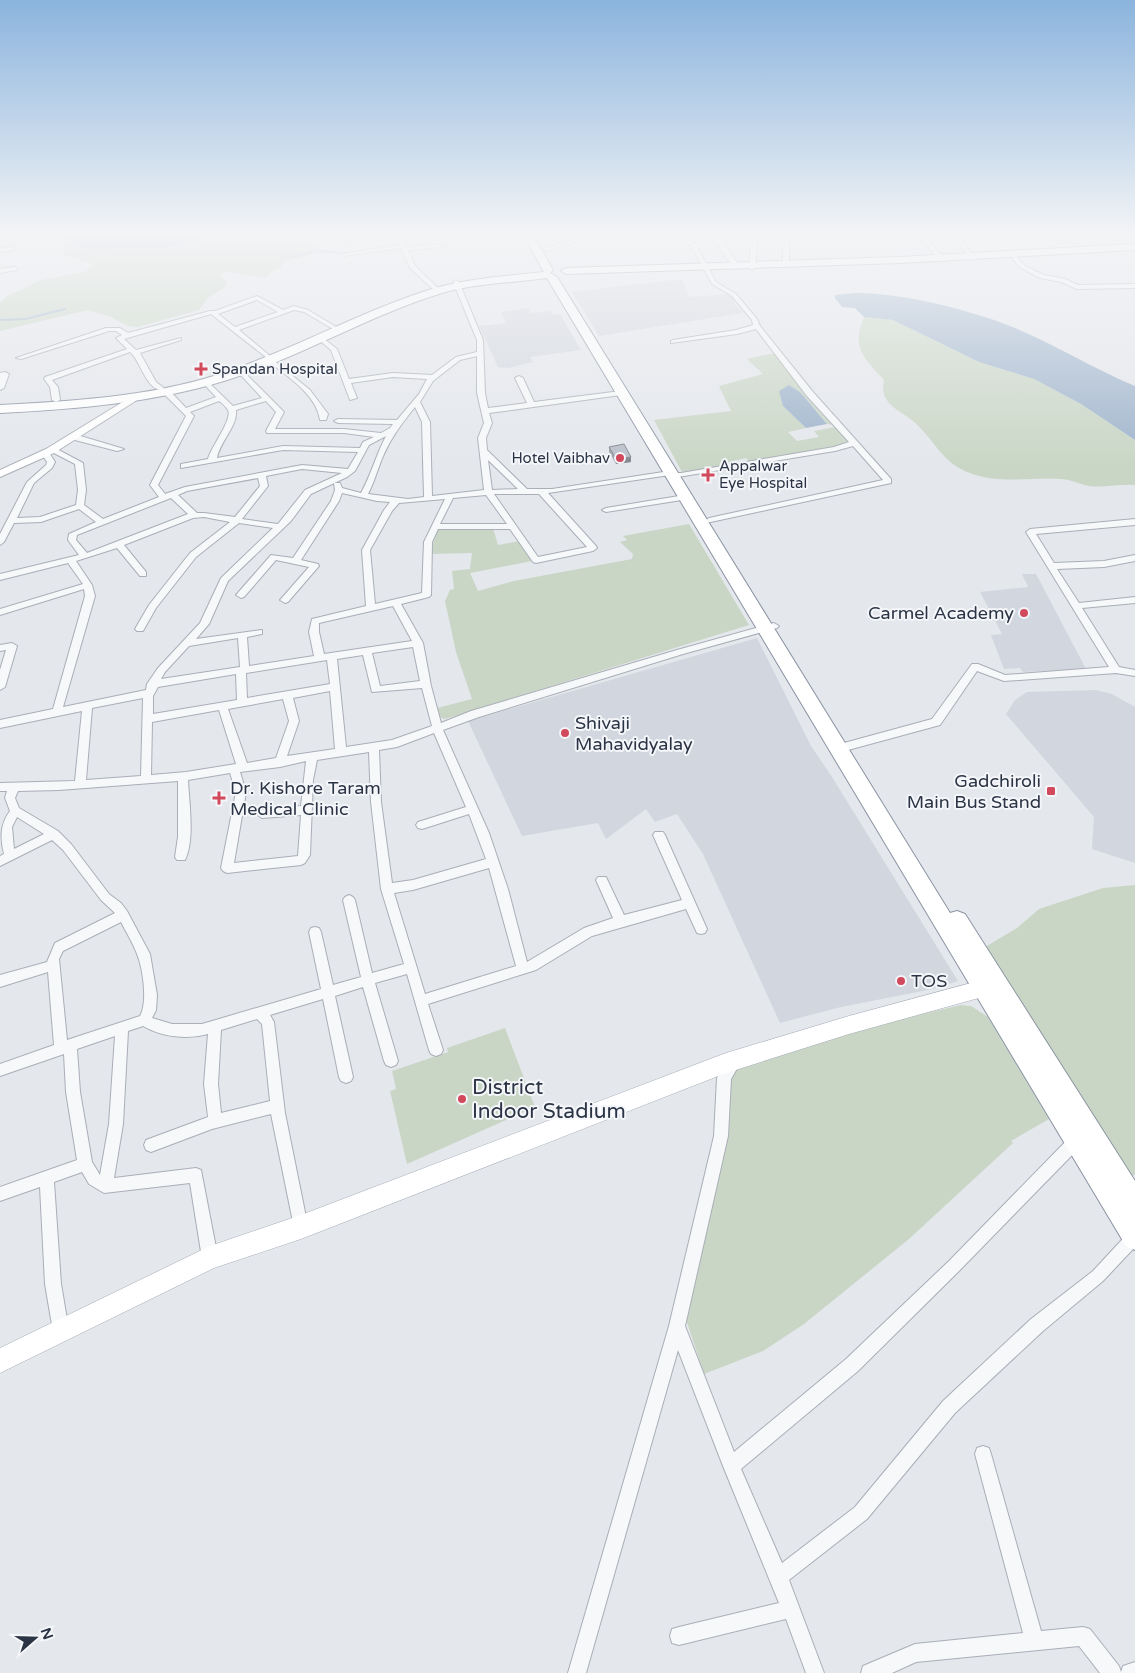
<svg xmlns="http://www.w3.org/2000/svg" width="1135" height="1673" font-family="'Varela Round',sans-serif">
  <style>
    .built { fill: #d2d6de }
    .green { fill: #c9d6c5 }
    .water { fill: #9fb4cc }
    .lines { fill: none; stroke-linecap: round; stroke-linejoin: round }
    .stream { stroke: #9fb4cc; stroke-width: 2 }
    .street-casing { stroke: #a9aeb7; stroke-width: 2 }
    .secondary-casing { stroke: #a9aeb7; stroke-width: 2 }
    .primary-casing { stroke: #a3abb8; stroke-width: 1 }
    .highway-casing { stroke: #8b94a3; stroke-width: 2 }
    .street { fill: #f7f8fa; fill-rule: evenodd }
    .secondary { fill: #fff; fill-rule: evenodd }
    .primary { fill: #fff; fill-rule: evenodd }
    .highway { fill: #fff; fill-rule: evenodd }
    .wall { fill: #a1a5ae }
    .shaded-wall { fill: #83868d }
    .building { fill: #bbc0ca; stroke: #83868d }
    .poi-dot { fill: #d1495b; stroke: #f4f6f9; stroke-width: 2 }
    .labels { text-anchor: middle; stroke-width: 4; stroke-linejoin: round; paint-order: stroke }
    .far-poi-label { font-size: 15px; fill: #2b3445; stroke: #f4f6f9; text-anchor: start }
    .poi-label { font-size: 18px; fill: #2b3445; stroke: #f4f6f9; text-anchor: start }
    .near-poi-label { font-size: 21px; fill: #2b3445; stroke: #f4f6f9; text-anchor: start }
  </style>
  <rect width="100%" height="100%" fill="#e4e7ec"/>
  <path class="built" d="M682 279 689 297 730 294 735 300 734 303 743 313 599 336 572 292Z
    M528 308 531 313 551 311 553 315 560 314 581 350 530 357 533 362 508 368 498 367 479 326 506 323 501 312Z
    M1022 574H1036L1086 669 1023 672 1020 668 1004 669 991 635 1002 634 980 592 1028 587Z
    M757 638 811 746 832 777 958 981 933 989 841 1007 780 1023 703 854 677 814 655 822 646 809 606 839 598 823 522 836 468 721Z
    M1096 690 1112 694 1135 707V863L1092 849 1094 817 1006 714 1015 700 1027 692Z"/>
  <path class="green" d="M230 233H317L320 236 309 243 322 250 299 258 284 261 281 267 271 272 266 278 227 272 219 275 227 282 224 288 209 297 199 310 138 327 128 326 111 317 88 310 0 331V303L6 297 41 280 85 272 93 264 64 255 61 247 72 242 86 249 161 248Z
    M864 317 893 320 979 362 1034 379 1081 404 1135 440V485C1120 484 1104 488 1089 486 1079 484 1070 479 1060 479 1026 477 990 486 959 468 940 457 930 435 914 422 898 408 879 405 884 380 864 357 851 349 864 317Z
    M775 353 834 425 827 424 801 393 783 406 806 428 788 432 797 441 819 437 814 431 835 427 849 443 833 448 749 461 746 458 732 461 734 464 682 472 654 420 731 411 719 386 763 374 747 359Z
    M689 524 749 625 445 719 439 717 437 708 472 699 456 652 445 601 450 590 454 589 452 571 470 569 472 553 430 554 438 528H493L498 545 520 541 532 561 470 573 478 591 514 581 632 559 633 554 620 542 627 540 623 536Z
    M1135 885V1175L1122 1179 975 953 1017 928 1039 909 1103 888Z
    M961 1005 971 1006 988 1017 1049 1119 1011 1141 1013 1143 909 1239 804 1324 763 1351 704 1374 683 1310 720 1175 727 1109V1080L737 1067 849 1031Z
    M505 1028 535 1107 407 1164 390 1091 396 1089 392 1071 448 1052 447 1048Z"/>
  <path class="water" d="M60 233H230L161 248 86 249 61 236Z
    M856 293C903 293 971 310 1015 328 1056 345 1094 369 1135 386V440L1081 404 1034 379 979 362 893 320 864 317 855 308 842 307 835 298V295Z
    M789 385 801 393 827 424 806 428 783 406 779 391Z"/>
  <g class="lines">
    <path class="stream" d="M294 256 319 251 346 253
      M0 320 25 319 65 309"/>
    <defs>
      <path id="street" d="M391 233H401L407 247 445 244 446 245 443 247 408 250 415 266 437 287V289H433L410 268 401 248 344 256 341 254 400 245 396 235 348 244 345 242Z
        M469 233H535L538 235 535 237 471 238 468 236Z
        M596 233H604L545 251 540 250Z
        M660 233H667L695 243 716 282 736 294 757 319 760 326 813 392 891 479V483L706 523 705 521 709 518 883 480 853 446 835 451 678 477V473H681L834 447 849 442 807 396 756 329 737 334 671 343V341L673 340 736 330 753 325 752 320 732 296 712 284 691 245Z
        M711 233H717L739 266 738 267H734L726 258Z
        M752 233H758L755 268 752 270 749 268Z
        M783 233H789V264L786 266 783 264Z
        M899 233H914L872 239 869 237Z
        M916 233H922L945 259V261H941Z
        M950 233H956L958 235 1041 233 1038 235 960 239 976 259 973 261Z
        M13 247 15 248V250L0 252V248Z
        M1012 256H1016L1025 266 1044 275 1065 279 1078 285 1135 284V288L1077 289 1061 282 1040 278 1021 268 1012 258Z
        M15 267 18 269 17 270 0 273V269Z
        M456 280 459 282 483 340 485 393 488 408 527 403 515 378 519 376 523 378 534 402 621 391 625 393 621 395 489 413 492 423 486 438 487 450 527 489H552L670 471 674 473 670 475 548 493 596 546 597 548 593 551 536 563 533 562 510 529H438L432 542 431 595 429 597 401 604 423 643 431 686 441 723 471 711 677 650 774 623 779 626 777 628 683 654 479 717 443 730 489 833 508 889 527 962 584 928 613 918 596 880 598 877H606L624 915 682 900 653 835 655 832H663L665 835 707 929 705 933 701 934 697 933 686 909 592 936 536 970 428 1004 443 1050 441 1054 436 1056 431 1054 429 1050 407 974 375 983 398 1061 396 1065 391 1067 386 1065 384 1061 363 987 335 996 353 1077 351 1081 346 1083 341 1081 339 1077 323 999 270 1015 274 1022 285 1113 308 1227 306 1232 301 1234 296 1232 294 1227 271 1114 212 1129 151 1152 146 1150 144 1145 146 1140 208 1117 204 1084 208 1034C187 1040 162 1037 143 1026L128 1031 123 1124 114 1178 196 1168 201 1170 218 1258 215 1263 210 1266 205 1263 202 1258 190 1183 104 1193 89 1184 82 1172 54 1182 61 1284 69 1331 67 1337 61 1339 55 1337 53 1331 45 1284 40 1187 0 1201V1187L77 1160 66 1092 64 1054 0 1076V1064L54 1045 48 972 0 987V975L47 962 55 943 115 913 101 900 63 850 52 840 0 866V856L4 854C0 838 0 824 10 811L5 798 7 791H0V783L75 781 82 711 0 728V720L53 709 85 596 84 589 0 615V609L83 584 68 563 0 580V574L79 555 68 540 69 534 96 522 79 509 41 522 14 523 4 542 0 545V534L27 482 46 465 47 462 41 453 42 451H48L55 462 52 468 34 483 17 518 40 517 76 505 78 490 75 464 50 451 49 449 53 447 83 463 86 490 84 505 103 519 159 497 150 485 186 416 162 392 169 390 186 408 216 397 202 382 206 380 233 406 262 398 238 372V370H242L284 412 275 429H344L381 433 390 428 393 424 338 423 334 421 338 419 397 420 419 394 427 379 393 377 351 383 357 398 350 400 331 350 318 339 323 338 337 349 349 379 393 373 432 375 456 357 477 352V340L453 282ZM477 356V393L484 423 478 438 484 490 432 496 430 422 420 402 433 381 460 360ZM219 401C222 403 226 407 228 410 233 419 211 447 208 459L181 464V468L283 450 358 452 348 469 302 465 185 487 165 494 158 485 194 416 190 412ZM266 401 276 412 266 431 267 433H344L374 437 363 442 360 448 283 446 217 458C220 441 238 426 236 410ZM415 407 422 422 424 497 408 499 368 494C375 481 378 467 384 454 392 436 403 422 415 407ZM386 436C376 455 371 475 361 493L342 488 340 483H334L335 490 331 501 293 558 271 555 236 595 241 598 244 597 276 560 309 567 280 600 285 603 288 602 319 566 318 564 301 560 339 501 342 493 377 501 390 502 384 510 362 550 366 606 312 619 309 632 314 656 249 666 247 637 262 634V630L196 639 209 624 228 581 291 521 311 494 347 477 355 471 369 445ZM488 460 518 489 492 490ZM302 469 342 473 305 490 278 524 242 519 268 486 266 476ZM258 478 260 486 235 517 204 513H197L178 495 187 491ZM494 494H539L587 547 538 557ZM486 495 507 524H440L453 498ZM171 498 188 514 87 553 76 540 77 535ZM445 499 424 542 422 593 375 604 370 550 392 511 399 503ZM204 517 230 522 190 553 149 605 135 629 137 631H143L156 608 196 557 239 523 273 528 221 578 200 623 158 668 147 684 146 690 63 707 95 596 92 585 76 561 117 548 140 576H146V572L124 545 193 518ZM393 606 412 641 324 654 319 632V623ZM238 638 240 667 161 679 165 672 189 646ZM413 647 420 681 380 686 372 653ZM363 655 372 692 422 688 432 726 392 740 346 747 337 659ZM327 660 330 684 247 698 246 673ZM236 674 237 700 153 714V696L158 687ZM330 691 335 749 287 756 299 721 293 698ZM143 698 141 776 86 780 92 708ZM283 699 289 721 276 758 247 763 228 709ZM219 710 236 764 186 772 151 775 152 722ZM434 733 466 807 418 822 416 825 418 828 422 829 469 814 486 859 413 880 392 883 381 802 379 750 397 747ZM369 752 371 802 381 889 404 964 372 973 355 900 353 897 349 895 345 897 343 900 361 977 333 985 321 932 319 928 315 927 311 928 309 932 321 989 202 1024H172L152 1018 156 1010 157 995 150 954 127 911 121 903 109 894 71 844 58 831 19 808 15 798 18 791 59 790 178 781V837L175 857 177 860H185C195 840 189 802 188 780L230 773 236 792 221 868 223 871 227 873 301 865 305 863 310 855 313 780 317 760ZM306 761 301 806 262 810 256 814 262 818 301 815 298 856 234 863 246 792 240 772 280 767ZM17 817 44 834 14 849 12 827ZM489 868 516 966 425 994 394 893 413 890ZM121 922C126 932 133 943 137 954 143 969 148 1002 140 1016L67 1040 59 959 63 951ZM257 1019 262 1024 270 1101 221 1113 218 1084 221 1030ZM115 1036 109 1124 100 1175 92 1162 80 1092 77 1049Z
        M257 296 283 310 294 306 308 310 338 328 333 329 304 312 294 310 239 330 269 355 270 356 267 358 211 314 124 339 136 350 181 338V340L140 353 156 382 164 388 163 390C146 391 141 361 130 352L52 380 58 387 60 400 56 402 52 400 50 387 44 379 45 377 127 349 116 338 122 335 116 331H109L21 359 16 358 106 328H120L128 333 210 311H215ZM257 300 278 312 235 327 218 314Z
        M268 359H272L310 390 328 414 326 420H320C317 395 287 376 268 361Z
        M5 372 9 374 4 388 0 390V373Z
        M71 435H77L124 449 117 451 71 439Z
        M685 495 689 497 688 499 606 512 602 510 606 508Z
        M1135 519V525L1036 534 1054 563 1104 561 1135 555V561L1104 567 1057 569 1079 603 1135 597V603L1082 608 1119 667 1135 670V676L1116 673 1004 681 977 671 940 725 848 750 844 749 843 746 844 743 932 719 972 664H978L1005 675 1109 667 1026 532 1030 529Z
        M12 643 17 646 5 687 0 690V670L6 650 0 651V645Z
        M735 1054 740 1056 742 1060 731 1079 728 1136 685 1326 734 1452 846 1359 949 1261 1071 1136 1076 1134 1081 1136 1083 1141 1081 1146 959 1271 858 1371 741 1469 782 1563 855 1507 943 1401 1031 1319 1093 1271 1130 1231 1135 1229V1247L1103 1281 1043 1331 955 1413 867 1519 789 1580 824 1673H806L786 1619 679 1645 672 1643 670 1636 672 1629 679 1627 779 1603 723 1466 678 1350 586 1673H568L669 1326 714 1136 717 1078 730 1056Z
        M983 1446 989 1448 991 1454 1041 1631 1083 1627 1090 1629 1119 1666 1121 1672 1123 1666 1135 1662V1673H1100L1079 1646 916 1662 892 1673H861L863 1666 915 1644 1023 1633 975 1454 977 1448Z"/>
      <path id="secondary" d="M134 395 139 398 137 400 54 453 0 477V470L46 449Z"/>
      <path id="primary" d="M997 976 1004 979 1007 985 1004 991 849 1034 726 1073 301 1239 214 1268 0 1373V1348L210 1246 301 1215 726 1053 849 1016Z"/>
      <path id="highway" d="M522 233H532L553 270 550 273 557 277 950 913 957 911 965 914 1135 1181V1250L1126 1246 547 278C512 283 476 283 442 293 367 316 299 358 224 381 152 403 76 409 0 413V405C73 401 147 397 217 375 292 351 360 311 435 288 471 278 507 276 544 272Z
        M1135 244V250L899 263 566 274 561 271 566 268 899 257Z"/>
    </defs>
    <use href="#street" class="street-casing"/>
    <use href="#secondary" class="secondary-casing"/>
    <use href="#primary" class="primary-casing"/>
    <use href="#highway" class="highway-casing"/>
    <use href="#street" class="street"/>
    <use href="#secondary" class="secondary"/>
    <use href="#primary" class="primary"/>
    <use href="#highway" class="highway"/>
  </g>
  <path class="wall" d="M609 447 631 462 616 464 609 452Z"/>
  <path class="shaded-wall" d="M631 457V462L616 464V459Z"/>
  <path class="building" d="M624 444 631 457 616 459 609 447Z"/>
  <linearGradient id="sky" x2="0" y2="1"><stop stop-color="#8bb4dd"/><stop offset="0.5" stop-color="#f3f4f6"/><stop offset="1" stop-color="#f3f4f6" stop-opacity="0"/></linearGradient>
  <rect width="1135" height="467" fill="url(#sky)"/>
  <g class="poi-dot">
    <path d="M198.5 361.5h5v5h5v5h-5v5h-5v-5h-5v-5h5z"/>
    <circle cx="620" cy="458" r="5"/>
    <path d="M705.5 467.5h5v5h5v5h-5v5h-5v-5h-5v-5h5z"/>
    <circle cx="1024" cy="613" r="5"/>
    <circle cx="565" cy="733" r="5"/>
    <rect x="1046" y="786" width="10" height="10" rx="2.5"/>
    <path d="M216.5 790.5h5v5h5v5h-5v5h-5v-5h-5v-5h5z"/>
    <circle cx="901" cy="981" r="5"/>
    <circle cx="462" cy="1099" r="5"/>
  </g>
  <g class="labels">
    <g class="far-poi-label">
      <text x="212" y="374">Spandan Hospital</text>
      <text x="610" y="463" text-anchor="end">Hotel Vaibhav</text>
      <text x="719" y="471">Appalwar<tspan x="719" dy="17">Eye Hospital</tspan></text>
    </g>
    <g class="poi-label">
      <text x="1014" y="619" text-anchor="end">Carmel Academy</text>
      <text x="575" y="729">Shivaji<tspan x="575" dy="21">Mahavidyalay</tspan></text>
      <text x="1041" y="787" text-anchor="end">Gadchiroli<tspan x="1041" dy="21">Main Bus Stand</tspan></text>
      <text x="230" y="794">Dr. Kishore Taram<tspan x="230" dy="21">Medical Clinic</tspan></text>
      <text x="911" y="987">TOS</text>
    </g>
    <g class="near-poi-label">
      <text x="472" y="1094">District<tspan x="472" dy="24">Indoor Stadium</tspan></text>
    </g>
  </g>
  <g transform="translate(35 1638) rotate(70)" stroke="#f4f6f9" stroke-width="4" paint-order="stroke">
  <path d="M0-4L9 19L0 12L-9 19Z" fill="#2b3445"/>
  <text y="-8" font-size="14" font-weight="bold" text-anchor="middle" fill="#2b3445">N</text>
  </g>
</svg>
